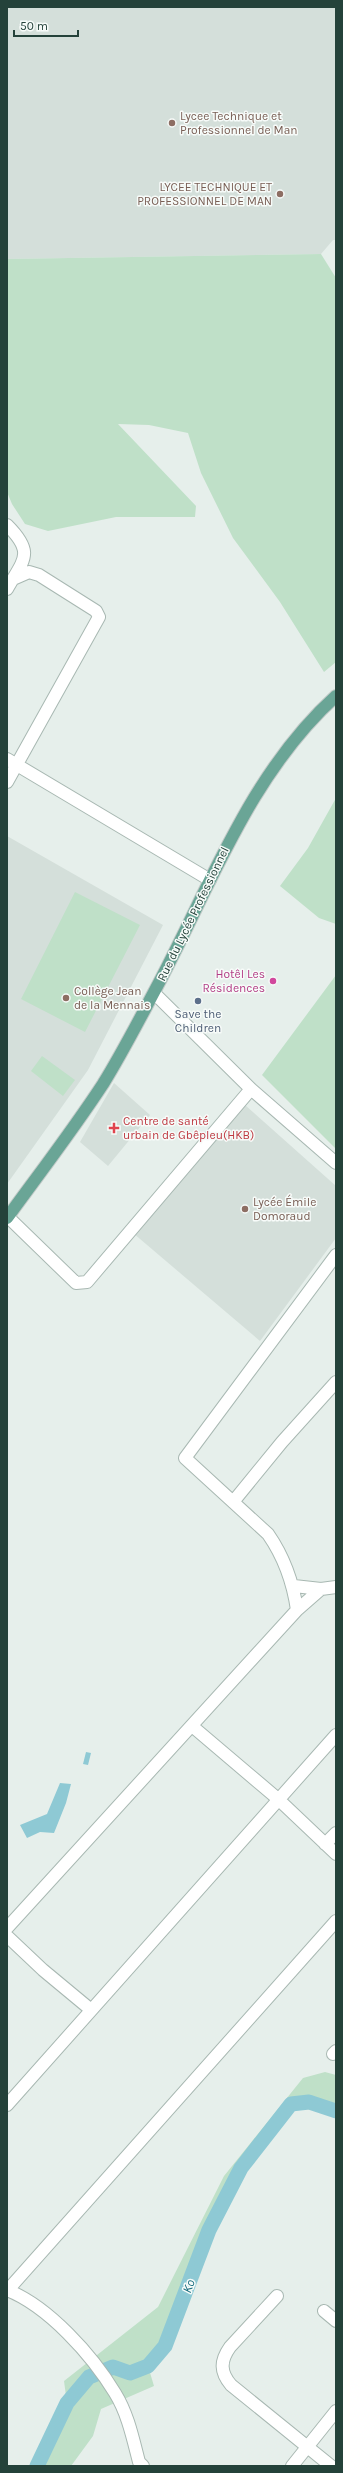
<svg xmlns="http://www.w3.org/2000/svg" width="343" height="2473" font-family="Karla,sans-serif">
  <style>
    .built { fill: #d4dfda }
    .green { fill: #bfe0c8 }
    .water { fill: #8ec9d4 }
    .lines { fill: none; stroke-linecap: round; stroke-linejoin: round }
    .river { stroke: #8ec9d4; stroke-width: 15 }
    .minor-casing { stroke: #a8b8b2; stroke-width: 14 }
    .major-casing { stroke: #c2cac8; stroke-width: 14 }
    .minor { stroke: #fff; stroke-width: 12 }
    .major { stroke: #6aa596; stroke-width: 12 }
    .education-dot { fill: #8d6e63; stroke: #f7fbf9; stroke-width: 1.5 }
    .hotel-dot { fill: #d1479c; stroke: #f7fbf9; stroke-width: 1.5 }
    .service-dot { fill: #5c6f8a; stroke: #f7fbf9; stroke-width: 1.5 }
    .health-dot { fill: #e0444e; stroke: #f7fbf9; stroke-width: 1.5 }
    .labels { text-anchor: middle; stroke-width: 3; stroke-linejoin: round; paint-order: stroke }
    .education-label { font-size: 12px; fill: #785e54; stroke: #f7fbf9; text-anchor: start }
    .street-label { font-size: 12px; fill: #24423a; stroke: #f7fbf9 }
    .hotel-label { font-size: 12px; fill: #b23c85; stroke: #f7fbf9; text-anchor: end }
    .service-label { font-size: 12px; fill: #4e5e75; stroke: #f7fbf9 }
    .health-label { font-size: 12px; fill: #be3a42; stroke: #f7fbf9; text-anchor: start }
    .water-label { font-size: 13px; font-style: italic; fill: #1c6f80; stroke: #f7fbf9 }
  </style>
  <rect width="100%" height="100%" fill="#e6efeb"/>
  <path class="built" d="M7 7H336V240H333L321 254 7 259Z
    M7 836 163 925 88 1070 7 1184Z
    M114 1083 150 1115 108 1166 80 1142Z
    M245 1105 336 1186V1238L260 1341 133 1233Z"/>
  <path class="green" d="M321 254 336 278V662L324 672 280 602 233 538 201 473 188 433 149 425 118 424 196 506 195 517H116L48 531 25 524 12 504 7 492V259Z
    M336 798V924L319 918 280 886 308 848Z
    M75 892 140 925 85 1032 21 999Z
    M336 975V1149L262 1075Z
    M42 1056 75 1080 63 1096 31 1071Z
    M325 2072 336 2075V2111L309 2102 291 2104 241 2168 209 2230 165 2346 148 2366 154 2386 101 2409 93 2436 71 2466H37L67 2403 64 2381 158 2307 224 2176 303 2078Z"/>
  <path class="water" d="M86 1752 91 1753 88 1765 83 1764Z
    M60 1783 71 1784 66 1803 54 1833 40 1832 27 1838 20 1825 47 1814Z"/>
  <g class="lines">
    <path class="river" d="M37 2466 67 2403 89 2377 113 2367 130 2373 148 2366 165 2346 209 2230 241 2168 291 2104 309 2102 336 2111"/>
    <defs>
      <path id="minor" d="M7 525C35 553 24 559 7 589
        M7 759 210 880
        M7 782 99 617 96 611 39 575 29 572 13 579
        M154 993 251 1089 336 1163
        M8 1217 76 1283 87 1282 251 1089
        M233 1502 282 1442 336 1382
        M294 1586 321 1589
        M297 1610C293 1582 284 1557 268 1534L185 1458 336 1255
        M192 1726 278 1799 336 1854
        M325 1844 336 1833
        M7 1928 297 1610 321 1589 336 1587
        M7 1936 43 1970 90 2009
        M333 2054 336 2051
        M7 2105 336 1735
        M7 2290C48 2306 92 2355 115 2393 128 2414 133 2439 139 2462L143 2466
        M7 2291 336 1921
        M277 2296 230 2347C220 2361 220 2372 231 2385L331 2466
        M324 2311 336 2321
        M292 2466 336 2411"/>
      <path id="major" d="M7 1218C39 1174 73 1130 103 1084 121 1055 137 1024 153 994 208 893 248 775 336 696"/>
    </defs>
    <use href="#minor" class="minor-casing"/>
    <use href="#major" class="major-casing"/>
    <use href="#minor" class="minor"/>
    <use href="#major" class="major"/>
  </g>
  <g class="education-dot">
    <circle cx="172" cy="123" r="4"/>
    <circle cx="280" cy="194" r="4"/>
    <circle cx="66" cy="998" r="4"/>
    <circle cx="245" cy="1209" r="4"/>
  </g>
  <circle class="hotel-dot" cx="273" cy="981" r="4"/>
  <circle class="service-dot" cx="198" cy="1001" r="4"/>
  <path class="health-dot" d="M112 1122h4v4h4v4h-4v4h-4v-4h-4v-4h4z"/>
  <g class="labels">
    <g class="education-label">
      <text x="180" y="120">Lycee Technique et<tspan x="180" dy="14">Professionnel de Man</tspan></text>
      <text x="272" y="191" text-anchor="end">LYCEE TECHNIQUE ET<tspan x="272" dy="14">PROFESSIONNEL DE MAN</tspan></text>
      <text x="74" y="995">Collège Jean<tspan x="74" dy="14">de la Mennais</tspan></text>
      <text x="253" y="1206">Lycée Émile<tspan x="253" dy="14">Domoraud</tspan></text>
    </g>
    <g class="street-label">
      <text transform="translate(193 914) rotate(-64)" y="4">Rue du Lycée Professionnel</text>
    </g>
    <g class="hotel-label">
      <text x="265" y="978">Hotêl Les<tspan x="265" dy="14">Résidences</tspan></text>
    </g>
    <g class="service-label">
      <text x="198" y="1018">Save the<tspan x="198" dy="14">Children</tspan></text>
    </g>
    <g class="health-label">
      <text x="123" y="1125">Centre de santé<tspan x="123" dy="14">urbain de Gbêpleu(HKB)</tspan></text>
    </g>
    <g class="water-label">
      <text transform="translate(188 2286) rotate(-69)" y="5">Ko</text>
    </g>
  </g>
  <rect width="343" height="2473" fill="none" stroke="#24423a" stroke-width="16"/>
  <path d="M14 30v6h64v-6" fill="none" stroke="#24423a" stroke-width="2"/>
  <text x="20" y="30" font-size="12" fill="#24423a" stroke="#f7fbf9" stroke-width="3" paint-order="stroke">50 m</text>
</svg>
